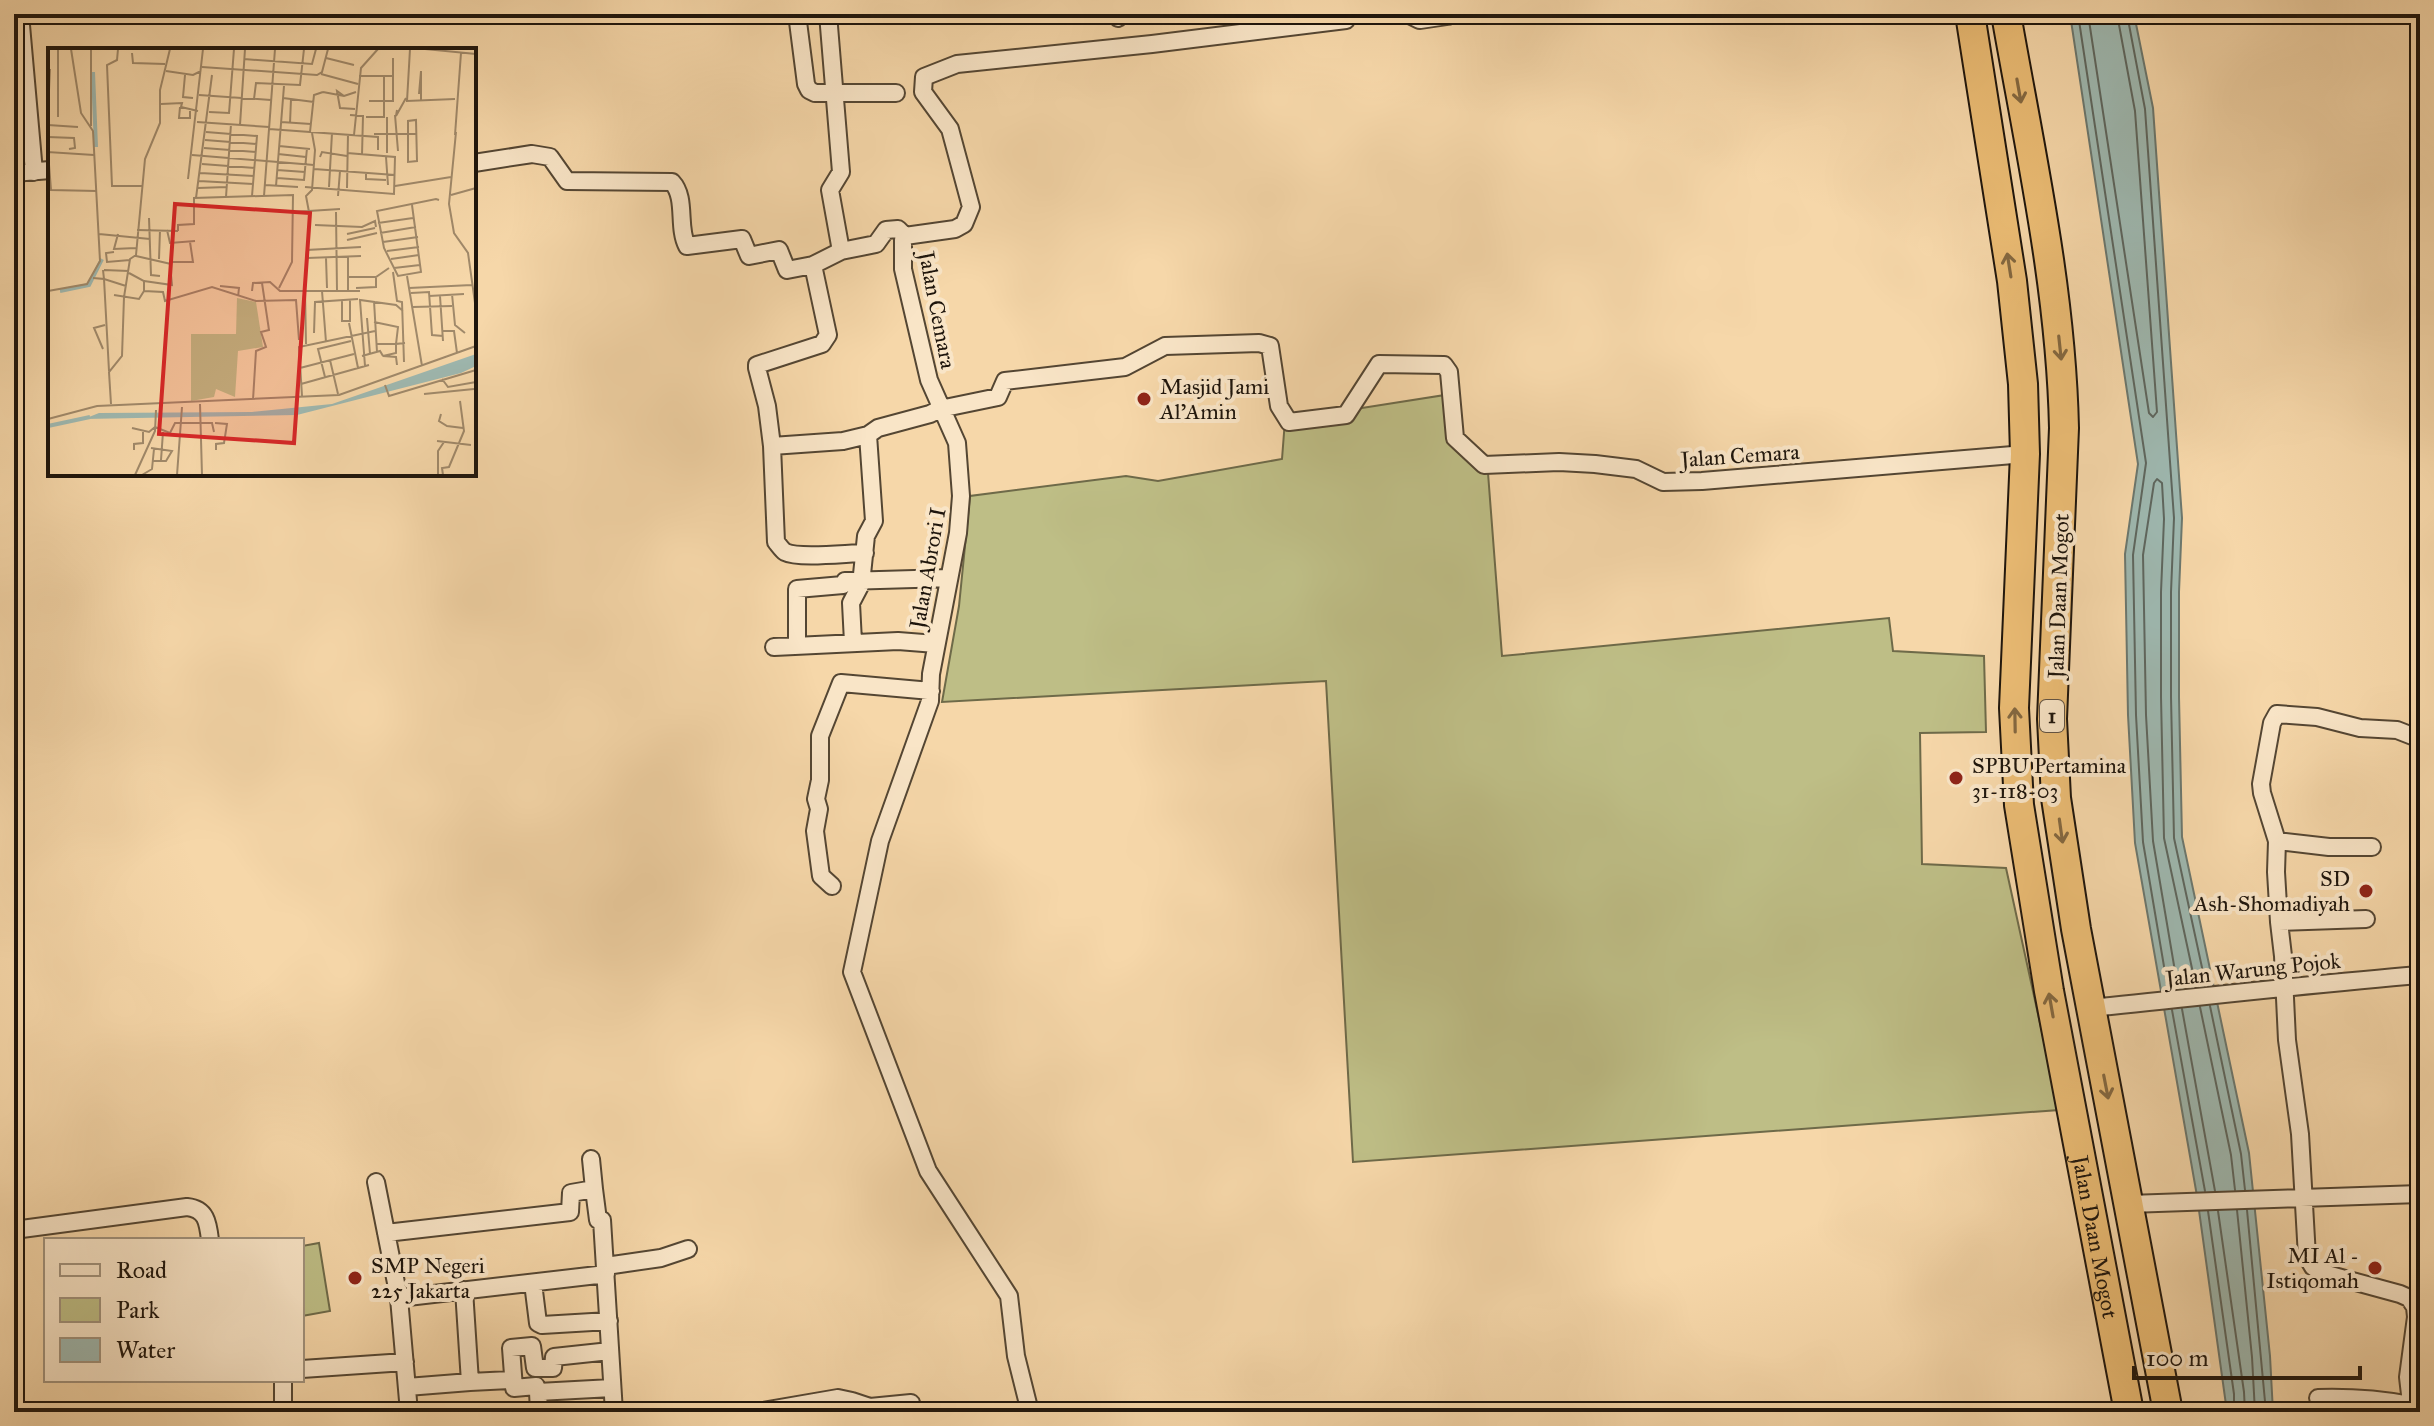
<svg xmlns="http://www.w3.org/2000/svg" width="2434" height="1426" font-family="'IM FELL Great Primer',serif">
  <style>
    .green { fill: #bebe86; stroke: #6e6a49; stroke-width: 2 }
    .water { fill: #9eb8b0; stroke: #6b776e; stroke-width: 2 }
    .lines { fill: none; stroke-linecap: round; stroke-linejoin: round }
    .shore { stroke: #5e665e; stroke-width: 2 }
    .minor-casing { stroke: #544633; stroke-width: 20 }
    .tertiary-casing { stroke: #544633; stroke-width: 24 }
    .trunk-casing { stroke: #1e150c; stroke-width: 32 }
    .minor { stroke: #f9e5c7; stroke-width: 16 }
    .tertiary { stroke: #f9e5c7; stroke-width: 20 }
    .trunk { stroke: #ebbc74; stroke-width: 28 }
    .oneway { stroke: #846840 }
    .poi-dot { fill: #8f2418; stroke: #f9e5c7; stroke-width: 3 }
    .labels { text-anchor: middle; stroke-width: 8; stroke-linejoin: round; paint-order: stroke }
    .shield { fill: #f9e5c7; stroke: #605344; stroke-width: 2 }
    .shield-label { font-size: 20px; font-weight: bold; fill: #1e150c }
    .street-label { font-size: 22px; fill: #1e150c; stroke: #f9e5c7 }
    .poi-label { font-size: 22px; fill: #1e150c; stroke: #f9e5c7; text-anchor: start }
    .inset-river { fill: none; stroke: #9eb8b0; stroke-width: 4 }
    .inset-road { fill: none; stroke: #a0896a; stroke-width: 2 }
    .view { fill: #d62828; fill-opacity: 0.15; stroke: #d62828; stroke-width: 4 }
    .inset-edge { fill: none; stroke: #1e150c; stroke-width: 4 }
  </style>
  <rect width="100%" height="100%" fill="#f6d7a9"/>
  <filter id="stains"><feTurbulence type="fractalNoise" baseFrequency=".0025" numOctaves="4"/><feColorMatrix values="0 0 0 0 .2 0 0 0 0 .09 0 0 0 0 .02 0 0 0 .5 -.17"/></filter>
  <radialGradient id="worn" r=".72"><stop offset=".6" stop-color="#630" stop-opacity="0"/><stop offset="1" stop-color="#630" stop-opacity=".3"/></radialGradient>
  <path class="green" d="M1445 395 1453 443 1488 473 1502 656 1889 618 1893 651 1984 656 1986 732 1920 733 1922 864 2006 868 2059 1110 1353 1162 1326 681 942 702 959 606 970 496 1126 476 1158 481 1282 459 1285 420Z
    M319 1243 330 1311 302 1316V1246Z"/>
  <path class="water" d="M2070 14H2134L2153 108 2182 518 2179 592V697L2182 837 2249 1153 2270 1356 2273 1412H2227L2197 1196 2135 843 2128 715 2125 554 2138 464Z"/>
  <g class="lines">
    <path class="shore" d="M2078 14 2146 463 2133 555 2136 715 2143 842 2168 990
      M2088 14 2149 413 2153 417 2157 412 2135 111 2117 14
      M2127 14 2145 109 2174 518 2171 592V697L2174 838 2206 986
      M2178 989 2153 841 2146 715 2143 555 2154 483 2157 479 2162 483 2164 519 2161 592V697L2164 838 2196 987
      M2210 1006 2241 1154 2245 1190
      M2200 1007 2231 1155 2235 1190
      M2182 1009 2215 1191
      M2172 1010 2205 1191
      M2237 1210 2252 1357 2255 1412
      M2247 1210 2266 1412
      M2208 1211 2234 1394V1412
      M2218 1211 2244 1392 2245 1412"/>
    <defs>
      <path id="minor" d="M20 14 34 172
        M797 14 806 84 809 90 815 93H896
        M828 14 841 172 830 190 841 251 813 265 828 335 822 344 757 365V368L767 406 772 446 776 542C778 544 782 550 785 552 799 559 848 553 865 553
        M1117 14 1118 18
        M474 163 532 154 550 157 567 181 672 182C687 198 677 227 687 246L742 239 749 256 779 250 787 270 813 265
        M14 173 50 170
        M841 251 876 244 886 230 898 229 905 236
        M772 446 843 441 868 435 878 428 930 414 940 409 998 397 1005 381 1125 367 1165 346 1259 343 1270 346 1279 406 1289 422 1346 415 1379 364 1444 365 1449 372 1455 438 1484 465 1559 462 1595 464 1636 469 1663 482 1702 481 2025 454
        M853 642 851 603 861 584 866 536 874 521 868 435
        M797 646V589L843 585 845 581 949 578
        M774 647 898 641 936 644
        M2277 841 2262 793 2261 784 2272 723 2277 714 2317 717 2360 728 2397 730 2420 739
        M2372 847H2329L2277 841 2276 872 2279 922 2283 956 2287 1040 2300 1134 2307 1257 2313 1267 2323 1273 2400 1294 2409 1298 2415 1307 2416 1317 2408 1377 2411 1403 2409 1412
        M832 886 821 876 815 831 819 809 816 799 820 780V736L841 683 931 691
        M2279 922 2366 919
        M2091 1008C2200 997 2310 984 2420 975
        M591 1159 594 1189
        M376 1182 399 1298 409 1412
        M2129 1204 2420 1194
        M14 1230 187 1207C206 1209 208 1222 210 1240
        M386 1233 570 1212 571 1193 594 1189 598 1220H602L614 1412
        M606 1266 661 1258 688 1249
        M533 1283 538 1323 542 1325 609 1321
        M464 1290 470 1382 512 1380
        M399 1298 606 1274
        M610 1351 554 1357 553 1368H535L532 1346 511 1348 514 1388 536 1386 538 1392 612 1388
        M302 1369 405 1362
        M283 1380V1412
        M407 1387 470 1382
        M538 1392 539 1412
        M2318 1398C2350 1397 2379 1399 2411 1405
        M852 1401 870 1407 911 1403 913 1412
        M757 1412 838 1398 852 1401 851 1412
        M1030 1412 1016 1356 1009 1296 928 1171 852 972 880 841 930 701 931 674 958 533 961 496 957 443 929 380 903 269V240L905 236 955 229 964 224 971 207 950 129 923 92 924 77 957 64 1152 44 1346 20"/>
      <path id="tertiary" d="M1412 14 1420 18 1447 14"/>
      <g id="trunk">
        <path id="s1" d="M1970 14 2012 281 2023 384 2025 454 2014 708 2019 805 2049 991 2129 1412"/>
        <path d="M2006 14C2030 151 2061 288 2064 428L2052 719 2056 798 2076 929 2168 1412"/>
      </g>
    </defs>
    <use href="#minor" class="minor-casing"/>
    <use href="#tertiary" class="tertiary-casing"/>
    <use href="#trunk" class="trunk-casing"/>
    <use href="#minor" class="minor"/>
    <use href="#tertiary" class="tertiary"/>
    <use href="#trunk" class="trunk"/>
  </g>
  <defs><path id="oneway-shaft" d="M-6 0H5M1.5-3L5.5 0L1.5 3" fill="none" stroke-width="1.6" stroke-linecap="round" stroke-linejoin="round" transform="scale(2)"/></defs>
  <g class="oneway">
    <use href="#oneway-shaft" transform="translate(2019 91) rotate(80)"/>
    <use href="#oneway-shaft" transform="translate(2009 265) rotate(-99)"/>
    <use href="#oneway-shaft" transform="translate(2060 348) rotate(84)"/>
    <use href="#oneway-shaft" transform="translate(2015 720) rotate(-91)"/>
    <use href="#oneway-shaft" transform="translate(2061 831) rotate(82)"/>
    <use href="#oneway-shaft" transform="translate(2051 1005) rotate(-100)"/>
    <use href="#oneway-shaft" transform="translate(2106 1087) rotate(79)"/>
  </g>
  <g class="poi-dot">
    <circle cx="1144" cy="399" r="8"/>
    <circle cx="1956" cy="778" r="8"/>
    <circle cx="2366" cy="891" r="8"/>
    <circle cx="2375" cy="1268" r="8"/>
    <circle cx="355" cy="1278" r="8"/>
  </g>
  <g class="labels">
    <rect class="shield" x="2040" y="700" width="24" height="32" rx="6"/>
    <g class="shield-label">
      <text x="2052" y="723">1</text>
    </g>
    <g class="street-label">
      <text transform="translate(938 310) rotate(79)" y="8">Jalan Cemara</text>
      <text transform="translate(1740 455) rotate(-4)" y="8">Jalan Cemara</text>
      <text transform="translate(927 568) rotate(-80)" y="8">Jalan Abrori I</text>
      <text transform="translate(2058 596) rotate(-88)" y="8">Jalan Daan Mogot</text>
      <text transform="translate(2253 969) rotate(-6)" y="8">Jalan Warung Pojok</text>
      <text dy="8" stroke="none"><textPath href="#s1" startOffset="1234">Jalan Daan Mogot</textPath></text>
    </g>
    <g class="poi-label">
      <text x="1160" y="394">Masjid Jami<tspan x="1160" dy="25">Al'Amin</tspan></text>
      <text x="1972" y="773">SPBU Pertamina<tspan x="1972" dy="25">31-118-03</tspan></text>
      <text x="2350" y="886" text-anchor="end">SD<tspan x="2350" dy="25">Ash-Shomadiyah</tspan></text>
      <text x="2359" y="1263" text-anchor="end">MI Al -<tspan x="2359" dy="25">Istiqomah</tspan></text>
      <text x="371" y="1273">SMP Negeri<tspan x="371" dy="25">225 Jakarta</tspan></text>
    </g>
  </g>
  <g transform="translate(48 48)">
    <rect width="428" height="428" fill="#f6d7a9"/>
    <path d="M189 250 208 254 215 299 190 303 187 349 168 341 166 349 143 353V286H188Z" fill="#bebe86"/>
    <path d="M428 306V318L413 325 249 367 36 371 51 365 204 364 284 356Z" fill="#9eb8b0"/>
    <path class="inset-river" d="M45 24 48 99M12 243 41 237 54 211M0 378 42 369"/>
    <path class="inset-road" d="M70 1 69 12 59 17 64 138H94M362 1 359 53 407 51M377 1 428 6M84 5 85 15 117 16M278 10 306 17M196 11 264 16 268 1M154 19 269 27 274 24 280 1M118 23 145 27 153 23M273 26 310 36M137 27 135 49 145 50M311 28H345M275 44 296 48 308 44M371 46 373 23V52M151 47 223 52M296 48 289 43 292 60 307 61M235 50 266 54M206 51 208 35 252 37 256 1M321 53H345V10M113 56 134 55 133 59 150 63M132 59 131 70H142V63M349 62 348 68 358 50M0 63 2 21M161 64 181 65 186 1M302 67 315 68 314 107M347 67 350 103M10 69V1M318 69H336V28M368 72 369 113 360 114V73ZM149 74 221 79M233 74 263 76M242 75 243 51M0 77 30 79M192 77 197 1M43 78V1M221 81 330 89V102M158 84 209 88 204 148M262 84 266 47 275 44M408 84 401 156 406 185 420 205 428 262M326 86H369M306 87 313 20 330 1M407 87 413 5M0 89 26 90 27 100 21 101M157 92 209 96M231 98 262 101M156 100 208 104M339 105V69M230 106 258 109M46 107 0 104 3 142 49 143M144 107 266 117M272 109 274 104 299 108M338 109 340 137M154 116 207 120M266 121 347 127M229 122 257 124M152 125 206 128M318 125V131L338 132M229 130 256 132 259 100M140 131 155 1M151 133 205 136M217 137 250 139M228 138 236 38M347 138 403 129M257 139 346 146 347 109 299 105M281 139 284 85M150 140 179 139M299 140 300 86M403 147 428 140M216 148 227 1M290 148 292 123M178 149 183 76M148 150 164 27M364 157 373 224 350 228 336 200 329 163 388 151 391 152M245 164 292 161M261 164 258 148 264 142 267 102 264 85M288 164 289 243M101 170 103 227 112 228M330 175 365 170M267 177 314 179 327 173 328 179M89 182 130 183M119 182 122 195 147 193M130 183V177L146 176V150L245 147 244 214 231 240M332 185 368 179M51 186 102 191M70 186 66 201 88 200M299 186 327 180M299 192 329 185M335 194 370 189M339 203 371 199M66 204 58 205 59 214 82 212M88 208 123 216M300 209V244M259 210 313 208M278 210 279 240M111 211 112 182M343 211 371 207M346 220 372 217M55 222 56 231 78 238M56 222 81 223M123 223V214H145L142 194M345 224 349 253 354 254 356 314M359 228 374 318M300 229H328L341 220M45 230 56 231 61 323M96 233 124 237 123 227M172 238 191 240 190 249M257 240 259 202 313 199M308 240 328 239V229M361 240 424 237M0 243 39 236 52 213 45 83 33 65 23 1M96 243 115 244 117 253 164 239 208 253 248 252 251 292M204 243 205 235 222 234 232 243H312M257 243 258 296M274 243 278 294M363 245 381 244 384 287 395 288M404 246 407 277 417 285M66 247 91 251 96 243V233L81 225M381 248 416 246M392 248 395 293M294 252V273H302V251M326 253 329 304M365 259 404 258M319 270 322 306M326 274 350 279 348 296H328M301 275 310 320M394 283H406L409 305M266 285 267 254 310 251M55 301 46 280 57 277M314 308 332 303 335 308M282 312 290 346M349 317 348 309 335 308 348 305V296L357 295M317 318 312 252 348 257 355 263M252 320 306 306M277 329 270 301 303 293M394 331 400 339 428 334M253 336 321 317M337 337 341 348 428 322M376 346 426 341M254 348 251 299 327 283M205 352 208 303 218 299 213 284 221 282 214 235M63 356 61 324 74 308 76 249 82 211 88 207 97 111 112 75V42L122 1M152 356 154 427M393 366 391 373 399 378 415 380M0 371 49 358 291 347 428 298M167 375 179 376 176 395 168 396V402M107 379 122 385 127 375H164L166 384M84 380 101 384 107 379M389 393 423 397M103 400 124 403 118 413H104M86 402V396L95 395V384M113 412 115 384M87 427 107 383 108 362M94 427 104 421 106 401M129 427 134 359M390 427V403L396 394M395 427 394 420 401 419 416 383 412 353"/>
    <path class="view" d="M127 156 262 165 246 395 111 386Z"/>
    <rect width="428" height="428" class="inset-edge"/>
  </g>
  <rect width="2434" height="1426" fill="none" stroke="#f6d7a9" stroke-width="48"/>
  <rect x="16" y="16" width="2402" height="1394" fill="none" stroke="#1e150c" stroke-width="4"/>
  <rect x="24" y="24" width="2386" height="1378" fill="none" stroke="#1e150c" stroke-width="2"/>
  <rect x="44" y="1238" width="260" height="144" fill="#f9e5c7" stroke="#a1927c" stroke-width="2"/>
  <rect x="60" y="1264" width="40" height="12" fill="#f9e5c7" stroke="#a1927c" stroke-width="2"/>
  <text x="116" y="1278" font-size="24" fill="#1e150c">Road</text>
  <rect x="60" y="1298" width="40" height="24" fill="#bebe86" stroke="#a1927c" stroke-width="2"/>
  <text x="116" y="1318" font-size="24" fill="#1e150c">Park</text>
  <rect x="60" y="1338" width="40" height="24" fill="#9eb8b0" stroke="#a1927c" stroke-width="2"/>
  <text x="116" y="1358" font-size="24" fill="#1e150c">Water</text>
  <path d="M2134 1366v12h226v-12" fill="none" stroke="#1e150c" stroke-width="4"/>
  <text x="2146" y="1366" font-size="24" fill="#1e150c" stroke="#f9e5c7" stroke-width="6" paint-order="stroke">100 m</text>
  <rect width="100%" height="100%" filter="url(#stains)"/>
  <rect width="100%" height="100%" fill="url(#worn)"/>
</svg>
